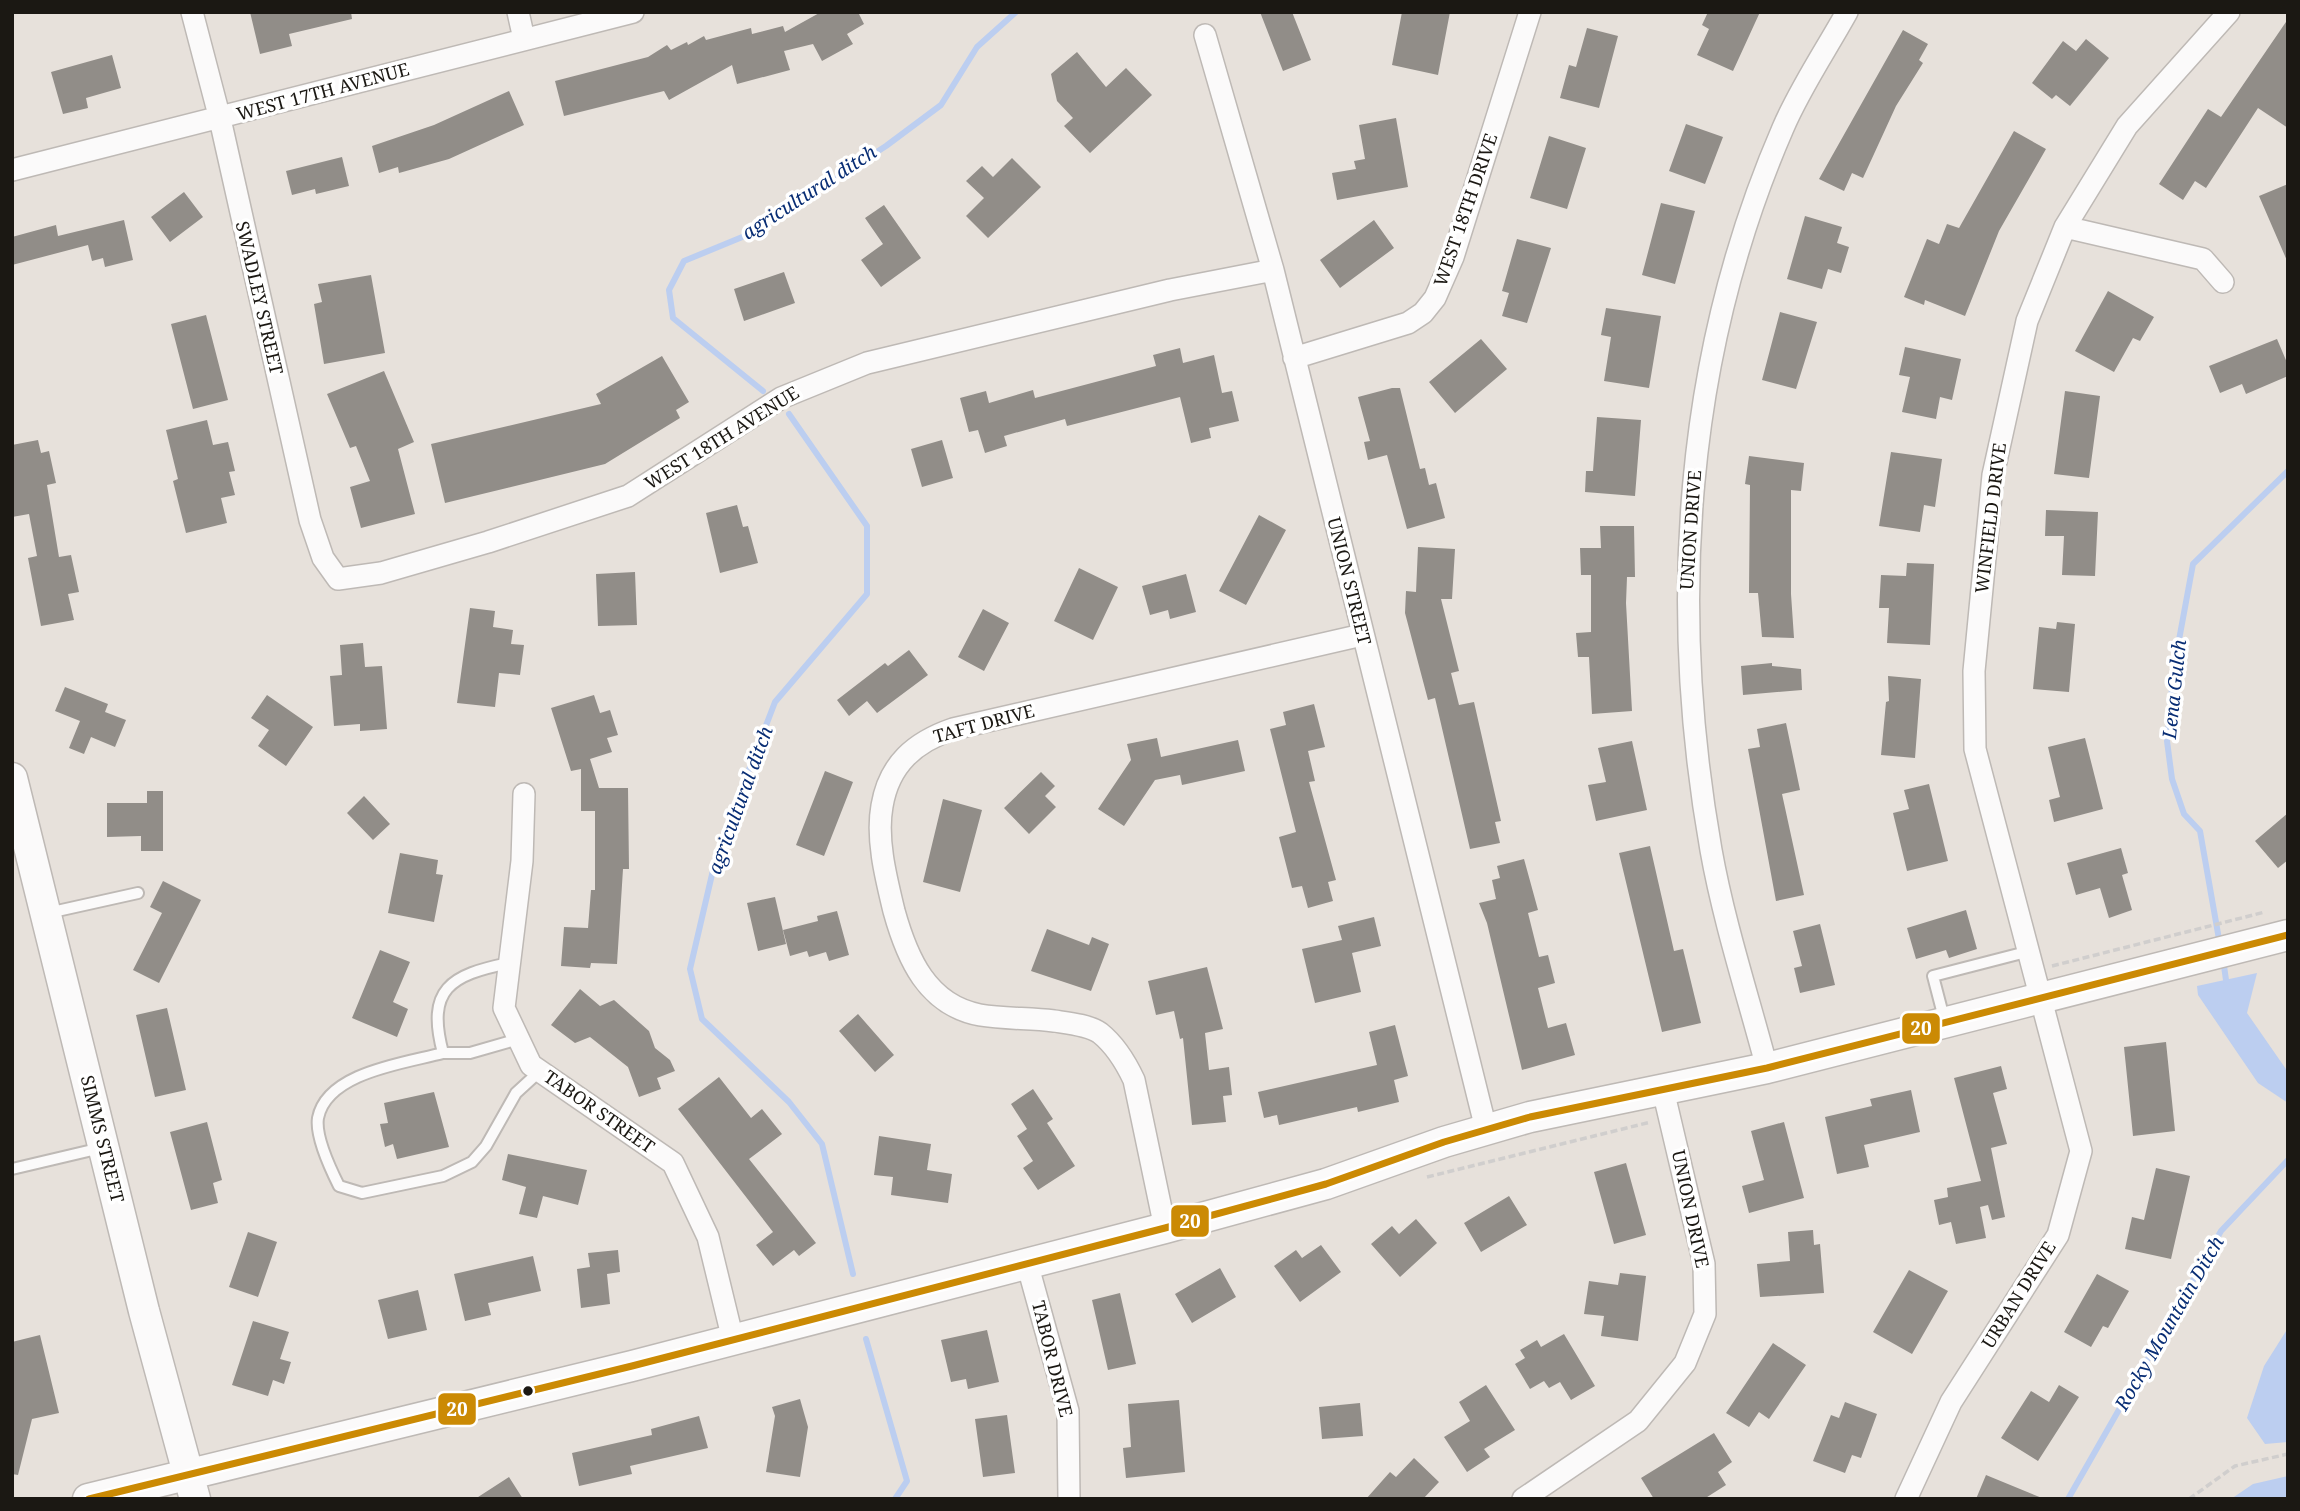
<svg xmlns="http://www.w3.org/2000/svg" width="2300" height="1511" font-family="'Noto Serif',serif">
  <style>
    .water { fill: #bccef0 }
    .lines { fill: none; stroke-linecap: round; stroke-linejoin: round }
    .stream { stroke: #bccef0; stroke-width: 6 }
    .building { fill: #918d88 }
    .lane-casing { stroke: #beb9b5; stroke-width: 14 }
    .street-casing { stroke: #beb9b5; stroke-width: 24 }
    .secondary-casing { stroke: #beb9b5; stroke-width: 33 }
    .path { stroke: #d0cecd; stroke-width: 3.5; stroke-dasharray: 7 3.5; stroke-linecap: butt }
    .lane { stroke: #fbfafa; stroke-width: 10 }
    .street { stroke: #fbfafa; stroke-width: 21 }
    .secondary { stroke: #fbfafa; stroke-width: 30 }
    .bus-1-casing { stroke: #fff; stroke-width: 12 }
    .bus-1 { stroke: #cb8a04; stroke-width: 7 }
    .bus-dot { fill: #1b1813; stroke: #fff; stroke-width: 2.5 }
    .labels { text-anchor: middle; stroke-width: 7; stroke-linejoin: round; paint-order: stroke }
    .street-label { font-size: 18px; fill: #1b1813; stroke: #fff }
    .water-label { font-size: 19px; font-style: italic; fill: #082d74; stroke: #fff }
    .line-badge { stroke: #fff; stroke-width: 2.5 }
    .badge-label { font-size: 19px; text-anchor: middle; font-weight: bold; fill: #fff }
  </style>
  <rect width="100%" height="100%" fill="#e7e1db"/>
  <path class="water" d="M2257 973 2247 1013 2288 1072V1103L2258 1083 2198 995 2197 986Z
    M2288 1328V1442L2265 1444 2247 1418 2264 1366Z
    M2288 1476V1499H2231L2253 1484Z"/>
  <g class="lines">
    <path class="stream" d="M763 391 673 318 669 290 684 261 752 233 886 146 941 105 977 47 1016 12
      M789 414 867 526V594L775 702 717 853 690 969 702 1019 789 1102 822 1144 853 1274
      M2220 945 2200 831 2184 814 2172 779 2167 741 2174 667 2193 564 2288 471
      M2223 959 2226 980
      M866 1339 907 1481 895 1499
      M2068 1499 2221 1231 2288 1160"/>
  </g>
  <path class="building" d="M250 12H351L352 19 289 34 292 46 260 54Z
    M821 12H858L864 24 847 34 853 44 822 61 813 44 784 51 790 70 737 84 732 65 669 100 664 91 564 116 555 81 648 57 667 45 671 50 687 42 688 45 704 36 706 40 751 28 752 34 783 26 785 32Z
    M1260 12H1292L1311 60 1283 71Z
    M1402 12H1450L1438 75 1392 65Z
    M1708 12H1760L1733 71 1697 55 1709 29 1702 25Z
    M2288 19V128L2258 108 2206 188 2195 181 2183 200 2159 184 2208 109 2221 117Z
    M1587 28 1618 36 1599 108 1560 98 1569 65 1576 67Z
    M1903 30 1928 44 1919 60 1923 63 1896 106 1863 178 1852 173 1844 191 1819 179Z
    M2086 39 2109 58 2070 106 2056 95 2052 99 2032 83 2063 41 2076 51Z
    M1077 52 1106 87 1126 68 1152 95 1090 153 1064 126 1073 118 1057 101 1051 74Z
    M112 55 121 88 86 98 88 108 63 114 51 72Z
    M509 91 524 125 449 159 399 173 398 167 379 173 372 146 434 125Z
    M1396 118 1408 187 1337 200 1332 173 1356 169 1354 161 1365 159 1359 125Z
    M1686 124 1723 137 1705 184 1669 171Z
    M2014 131 2046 149 1999 231 1965 316 1925 300 1924 305 1904 297 1927 239 1939 244 1947 224 1959 228Z
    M1549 136 1586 148 1567 209 1530 198Z
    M342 157 349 186 316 194 315 189 292 195 286 171Z
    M1012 158 1041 187 988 238 966 216 984 198 966 181 982 166 993 177Z
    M2288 184V263L2259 196Z
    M184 192 203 217 170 242 151 217Z
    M1661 203 1695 211 1675 284 1642 275Z
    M884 205 921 258 881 287 861 260 883 244 865 218Z
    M1805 216 1842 227 1837 243 1849 247 1841 273 1828 269 1822 289 1787 279Z
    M124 220 133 260 105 267 103 258 92 261 88 245 12 265V237L56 225 58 236Z
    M1374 220 1394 248 1340 288 1320 260Z
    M1517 239 1551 248 1527 323 1502 316 1509 293 1502 291Z
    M784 272 795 303 744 321 734 289Z
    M371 275 385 353 324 364 314 304 322 302 318 284Z
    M2108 291 2154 317 2140 341 2133 338 2114 372 2075 351Z
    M1606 308 1661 316 1649 388 1604 381 1611 337 1601 335Z
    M1780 312 1817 322 1796 389 1762 380Z
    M206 315 228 400 193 409 171 324Z
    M1481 339 1507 369 1455 413 1429 382Z
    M2277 339 2288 365V376L2246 394 2242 384 2220 393 2209 366Z
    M1905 347 1961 359 1952 400 1940 397 1936 419 1902 412 1910 377 1899 375Z
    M1180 348 1183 363 1214 355 1222 393 1232 391 1239 421 1209 428 1211 438 1191 443 1180 397 1067 426 1065 419 1004 436 1007 446 985 453 978 430 969 432 960 398 986 391 989 403 1033 390 1035 398 1156 366 1153 355Z
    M662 356 689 402 676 410 680 418 605 464 445 503 431 444 601 404 596 394Z
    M384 371 414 442 398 449 415 514 361 528 350 487 370 481 356 446 350 448 327 394Z
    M1392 388H1400L1420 469 1425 468 1429 485 1436 483 1445 518 1407 529 1387 455 1368 460 1364 442 1370 441 1358 397Z
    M2065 391 2100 396 2089 478 2054 474Z
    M1597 417 1641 420 1635 496 1585 492 1586 471H1593Z
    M207 420 213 445 228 442 235 471 229 472 235 495 221 498 227 523 186 533 173 481 178 479 166 430Z
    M38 440 41 453 49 451 56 483 47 485 59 557 71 555 79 592 68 594 74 620 41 626 28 558 37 556 29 514 12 517V445Z
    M942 440 953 478 922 487 911 449Z
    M1891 452 1942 459 1935 507 1924 505 1920 532 1879 526Z
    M1749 456 1804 463 1801 491 1791 490V594L1794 638 1762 637 1758 593H1749L1750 485 1745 484Z
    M737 505 743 527 748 526 758 563 720 573 706 513Z
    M2046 510 2098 512 2095 576 2062 575 2064 536H2045Z
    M1259 515 1286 530 1246 605 1219 591Z
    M1600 526H1634L1635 577H1627L1626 603 1632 711 1592 714 1589 657H1578L1576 633 1591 632V575H1581L1580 548H1601Z
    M1418 547 1455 549 1452 599H1441L1459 671 1451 673 1459 705 1474 702 1501 821 1495 822 1500 843 1470 849 1435 698 1428 700 1405 613 1406 591 1416 592Z
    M1907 563 1934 564 1930 645 1887 643 1889 608H1879L1881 575 1906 576Z
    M1079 568 1118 587 1093 640 1054 621Z
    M635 572 637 625 598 626 596 574Z
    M1186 574 1196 612 1170 619 1168 610 1150 615 1142 586Z
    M470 608 495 611 493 627 513 630 511 644 524 645 520 675 499 673 495 707 457 703Z
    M983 609 1009 623 984 671 958 657Z
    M2057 622 2075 624 2069 692 2033 689 2039 627 2056 629Z
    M363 643 365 667 382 666 387 729 360 731V724L334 726 330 676 342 675 340 645Z
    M909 650 928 675 877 713 867 701 849 716 837 700 885 663 888 666Z
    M1772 663V666L1801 669 1802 690 1743 695 1741 666Z
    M1888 676 1921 679 1915 758 1881 755 1886 702 1889 701Z
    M65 687 108 704 105 712 126 720 115 747 91 737 84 754 69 748 80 721 55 711Z
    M267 695 313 727 286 766 258 746 269 730 251 718Z
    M594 695 600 713 610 710 618 735 607 738 612 752 590 759 599 788H628L629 869H623L617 964 591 963 590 968 561 966 564 927 588 928 591 890H595V811H581V769L571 771 551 708Z
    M1314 704 1325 747 1308 751 1315 781 1309 782 1336 880 1328 882 1333 901 1308 908 1302 886 1292 888 1279 837 1296 832 1270 729 1286 725 1283 712Z
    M1786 723 1800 790 1782 794 1804 895 1776 901 1748 749 1760 747 1757 729Z
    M1157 738 1161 757 1238 740 1245 771 1182 785 1180 775 1155 780 1124 826 1098 809 1131 760 1127 744Z
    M2085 738 2103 809 2054 822 2049 800 2060 797 2048 747Z
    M1632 741 1647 810 1596 821 1588 785 1606 782 1598 748Z
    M825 771 853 782 824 856 796 845Z
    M1041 772 1055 786 1045 796 1056 807 1029 834 1004 808Z
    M1929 784 1948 861 1907 871 1893 813 1909 809 1904 790Z
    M147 791H163V851H141V836L107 837V803H147Z
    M364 796 390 824 373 840 347 813Z
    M943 799 982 810 960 892 923 882Z
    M2288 813V860L2278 868 2255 841Z
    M1650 846 1674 951 1683 949 1701 1023 1662 1032 1619 853Z
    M2121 848 2128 873 2122 875 2132 910 2109 918 2100 888 2076 895 2067 863Z
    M400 853 438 860 436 874 443 875 434 922 388 913Z
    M1524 859 1538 910 1528 913 1539 957 1548 955 1555 983 1538 988 1548 1028 1566 1023 1575 1055 1522 1070 1487 923 1479 903 1496 899 1492 880 1500 878 1497 866Z
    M163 881 201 900 159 983 133 970 162 913 150 907Z
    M775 897 786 944 758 951 747 903Z
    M1966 910 1977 949 1949 958 1946 950 1916 959 1907 928Z
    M837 911 849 955 829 961 826 952 809 957 807 951 790 956 783 930 818 921 817 916Z
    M1374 917 1381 946 1352 953 1361 992 1315 1003 1302 949 1342 940 1338 926Z
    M1820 924 1835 985 1800 993 1794 968 1802 966 1793 931Z
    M1047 929 1089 945 1092 937 1109 944 1091 991 1031 971Z
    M380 950 410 962 393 1002 408 1009 397 1037 352 1018Z
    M1207 967 1223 1029 1205 1033 1209 1070 1229 1067 1232 1095 1223 1096 1226 1122 1192 1125 1183 1038 1180 1039 1174 1011 1156 1015 1148 981Z
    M580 989 600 1006 614 1000 649 1031 655 1048 670 1060 675 1071 657 1078 661 1089 639 1097 628 1067 590 1037 575 1043 551 1025Z
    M167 1008 186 1090 155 1097 136 1015Z
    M858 1014 894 1055 875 1072 839 1031Z
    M1395 1025 1408 1076 1394 1080 1399 1102 1358 1112 1357 1107 1279 1125 1277 1115 1264 1118 1258 1092 1377 1065 1369 1032Z
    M2166 1042 2175 1131 2133 1136 2124 1047Z
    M2001 1066 2007 1089 1993 1093 2007 1144 1991 1148 2005 1217 1992 1220 1988 1205 1980 1207 1986 1238 1956 1244 1951 1222 1939 1225 1934 1200 1948 1197 1947 1188 1981 1181 1954 1078Z
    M719 1077 751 1118 762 1109 782 1134 749 1159 816 1243 799 1256 794 1250 773 1266 756 1245 773 1232 678 1109Z
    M1033 1089 1053 1119 1047 1123 1075 1166 1038 1190 1023 1168 1033 1161 1017 1136 1027 1129 1011 1104Z
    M1911 1090 1920 1132 1864 1145 1869 1167 1837 1174 1825 1117 1872 1106 1870 1099Z
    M434 1092 449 1147 397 1159 393 1144 385 1147 380 1124 388 1123 384 1103Z
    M207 1122 222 1180 213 1183 218 1203 191 1210 170 1132Z
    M1784 1122 1804 1198 1749 1213 1742 1186 1764 1180 1751 1131Z
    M879 1136 931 1144 927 1170 952 1174 948 1203 891 1195 893 1177 874 1175Z
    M508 1154 587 1170 578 1205 543 1196 537 1218 519 1214 526 1187 502 1180Z
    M1626 1163 1646 1235 1614 1244 1594 1172Z
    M2156 1168 2190 1176 2171 1259 2125 1249 2132 1217 2144 1220Z
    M1509 1196 1527 1225 1481 1252 1464 1223Z
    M1416 1219 1437 1243 1400 1277 1371 1244 1392 1226 1399 1234Z
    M1813 1230 1814 1245 1820 1244 1824 1293 1760 1297 1757 1264 1790 1261 1788 1232Z
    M248 1232 277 1242 258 1297 229 1287Z
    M1321 1245 1341 1272 1300 1302 1274 1266 1296 1250 1302 1258Z
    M618 1250 620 1272 607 1274 610 1304 581 1308 577 1269 590 1267 588 1253Z
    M533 1256 541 1291 488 1303 491 1315 465 1321 454 1274Z
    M1220 1268 1236 1297 1192 1323 1175 1294Z
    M1909 1270 1948 1291 1912 1354 1873 1332Z
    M1620 1273 1646 1276 1638 1341 1601 1336 1604 1316 1584 1314 1589 1281 1618 1285Z
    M2097 1274 2129 1291 2108 1328 2103 1326 2091 1347 2064 1332Z
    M418 1290 427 1330 388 1339 378 1300Z
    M1120 1293 1136 1364 1108 1370 1092 1300Z
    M253 1321 289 1332 280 1359 291 1362 284 1384 273 1380 268 1396 232 1385Z
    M987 1330 999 1382 968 1389 966 1379 951 1382 941 1340Z
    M1564 1334 1595 1386 1571 1400 1560 1382 1549 1388 1544 1381 1530 1389 1515 1364 1525 1358 1520 1350 1537 1340 1541 1347Z
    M40 1335 59 1413 32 1419 18 1475 12 1474V1342Z
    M1773 1343 1806 1365 1769 1419 1759 1412 1749 1427 1726 1413Z
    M1486 1385 1515 1430 1484 1449 1490 1457 1467 1472 1444 1437 1470 1421 1459 1402Z
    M2059 1385 2079 1397 2038 1461 2001 1438 2031 1391 2049 1402Z
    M800 1399 808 1427 800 1477 766 1472 775 1416 772 1407Z
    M1179 1400 1185 1472 1126 1478 1123 1448 1131 1447 1128 1404Z
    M1845 1402 1877 1414 1861 1458 1852 1455 1845 1473 1813 1461 1831 1415 1839 1418Z
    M1360 1403 1363 1436 1322 1439 1319 1407Z
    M1007 1415 1015 1473 983 1477 975 1419Z
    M699 1416 708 1448 630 1466 632 1474 579 1486 572 1453 652 1435 651 1429Z
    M1714 1433 1732 1462 1718 1472 1726 1485 1704 1499H1654L1641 1478Z
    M1414 1458 1439 1482 1423 1499H1366L1390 1472 1396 1477Z
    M1986 1475 2042 1498V1499H1976Z
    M509 1477 523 1499H475Z"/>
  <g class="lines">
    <defs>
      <path id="lane" d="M48 913 138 893
        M509 963C450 975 426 989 443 1053H470L519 1039
        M1945 1022 1933 976 2030 951
        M443 1053C406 1063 327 1072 318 1118 315 1137 331 1170 339 1186L362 1193 443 1176 472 1162 486 1146 516 1093 540 1071
        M12 1169 101 1148"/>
      <path id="street" d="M192 12 220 119 310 520 323 558 338 579 381 573 488 542 628 496 781 398 867 363 1170 290 1273 270
        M518 12 524 39
        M1205 35 1273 270 1486 1129
        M12 170 633 12
        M2065 227 2203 259 2223 282
        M1294 358 1408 323 1423 313 1435 298 1453 257 1530 12
        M524 794 522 861 504 1008 531 1065 673 1163 708 1237 733 1340
        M1767 1068C1748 996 1724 923 1711 850 1668 607 1684 356 1783 128 1800 88 1826 50 1847 12
        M1165 1228 1134 1080C1126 1063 1115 1045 1100 1033 1089 1025 1067 1023 1054 1021 1029 1018 1004 1019 980 1015 927 1005 907 958 894 911 886 878 876 839 882 806 889 764 915 742 953 729L1362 635
        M1027 1263 1068 1411 1069 1499
        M1523 1499 1638 1421 1685 1363 1705 1314 1704 1264 1663 1090
        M1906 1499 1951 1402 2058 1235 2081 1151 1975 749 1974 671 1993 475 2027 321 2065 227 2127 126 2229 12"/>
      <path id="secondary" d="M12 778 144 1311 195 1499
        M88 1499 632 1366 1165 1228 1326 1184 1444 1142 1530 1117 1767 1068 2288 935"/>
    </defs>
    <use href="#lane" class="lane-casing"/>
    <use href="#street" class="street-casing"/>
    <use href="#secondary" class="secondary-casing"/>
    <path class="path" d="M2052 966 2265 912
      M1427 1177 1651 1122
      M2189 1499 2235 1466 2288 1454"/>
    <use href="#lane" class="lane"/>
    <use href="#street" class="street"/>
    <use href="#secondary" class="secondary"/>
    <defs>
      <path id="bus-1" d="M89 1499 632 1366 1165 1228 1326 1184 1444 1142 1530 1117 1767 1068 2288 935"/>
    </defs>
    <use href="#bus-1" class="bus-1-casing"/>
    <use href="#bus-1" class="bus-1"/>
  </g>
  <circle class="bus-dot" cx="528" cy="1391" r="6"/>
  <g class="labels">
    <g class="street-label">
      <text transform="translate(323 92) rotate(-15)" y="6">WEST 17TH AVENUE</text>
      <text transform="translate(1466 210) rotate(-71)" y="6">WEST 18TH DRIVE</text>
      <text transform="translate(259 298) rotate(77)" y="6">SWADLEY STREET</text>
      <text transform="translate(722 438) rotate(-32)" y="6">WEST 18TH AVENUE</text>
      <text transform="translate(1991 518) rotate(-83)" y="6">WINFIELD DRIVE</text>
      <text transform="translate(1691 530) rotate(-86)" y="6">UNION DRIVE</text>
      <text transform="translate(1349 581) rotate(76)" y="6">UNION STREET</text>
      <text transform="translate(984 724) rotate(-15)" y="6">TAFT DRIVE</text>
      <text transform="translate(599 1112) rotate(35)" y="6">TABOR STREET</text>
      <text transform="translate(102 1139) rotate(76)" y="6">SIMMS STREET</text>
      <text transform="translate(1690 1209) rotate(78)" y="6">UNION DRIVE</text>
      <text transform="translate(2019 1295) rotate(-58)" y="6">URBAN DRIVE</text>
      <text transform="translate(1052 1359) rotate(76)" y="6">TABOR DRIVE</text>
    </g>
    <g class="water-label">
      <text transform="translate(809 192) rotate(-33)" y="7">agricultural ditch</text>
      <text transform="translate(2174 689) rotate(-84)" y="7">Lena Gulch</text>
      <text transform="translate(740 800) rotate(-70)" y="7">agricultural ditch</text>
      <text transform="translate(2169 1323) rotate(-60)" y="7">Rocky Mountain Ditch</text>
    </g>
  </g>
  <g class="line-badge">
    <rect x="1901" y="1012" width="40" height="33" rx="7" fill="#cb8a04"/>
    <rect x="1170" y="1204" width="40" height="34" rx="7" fill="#cb8a04"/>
    <rect x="437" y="1392" width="40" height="34" rx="7" fill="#cb8a04"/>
  </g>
  <g class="badge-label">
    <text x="1921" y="1035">20</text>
    <text x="1190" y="1228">20</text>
    <text x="457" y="1416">20</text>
  </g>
  <rect width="2300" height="1511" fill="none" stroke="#1b1813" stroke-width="28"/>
</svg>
